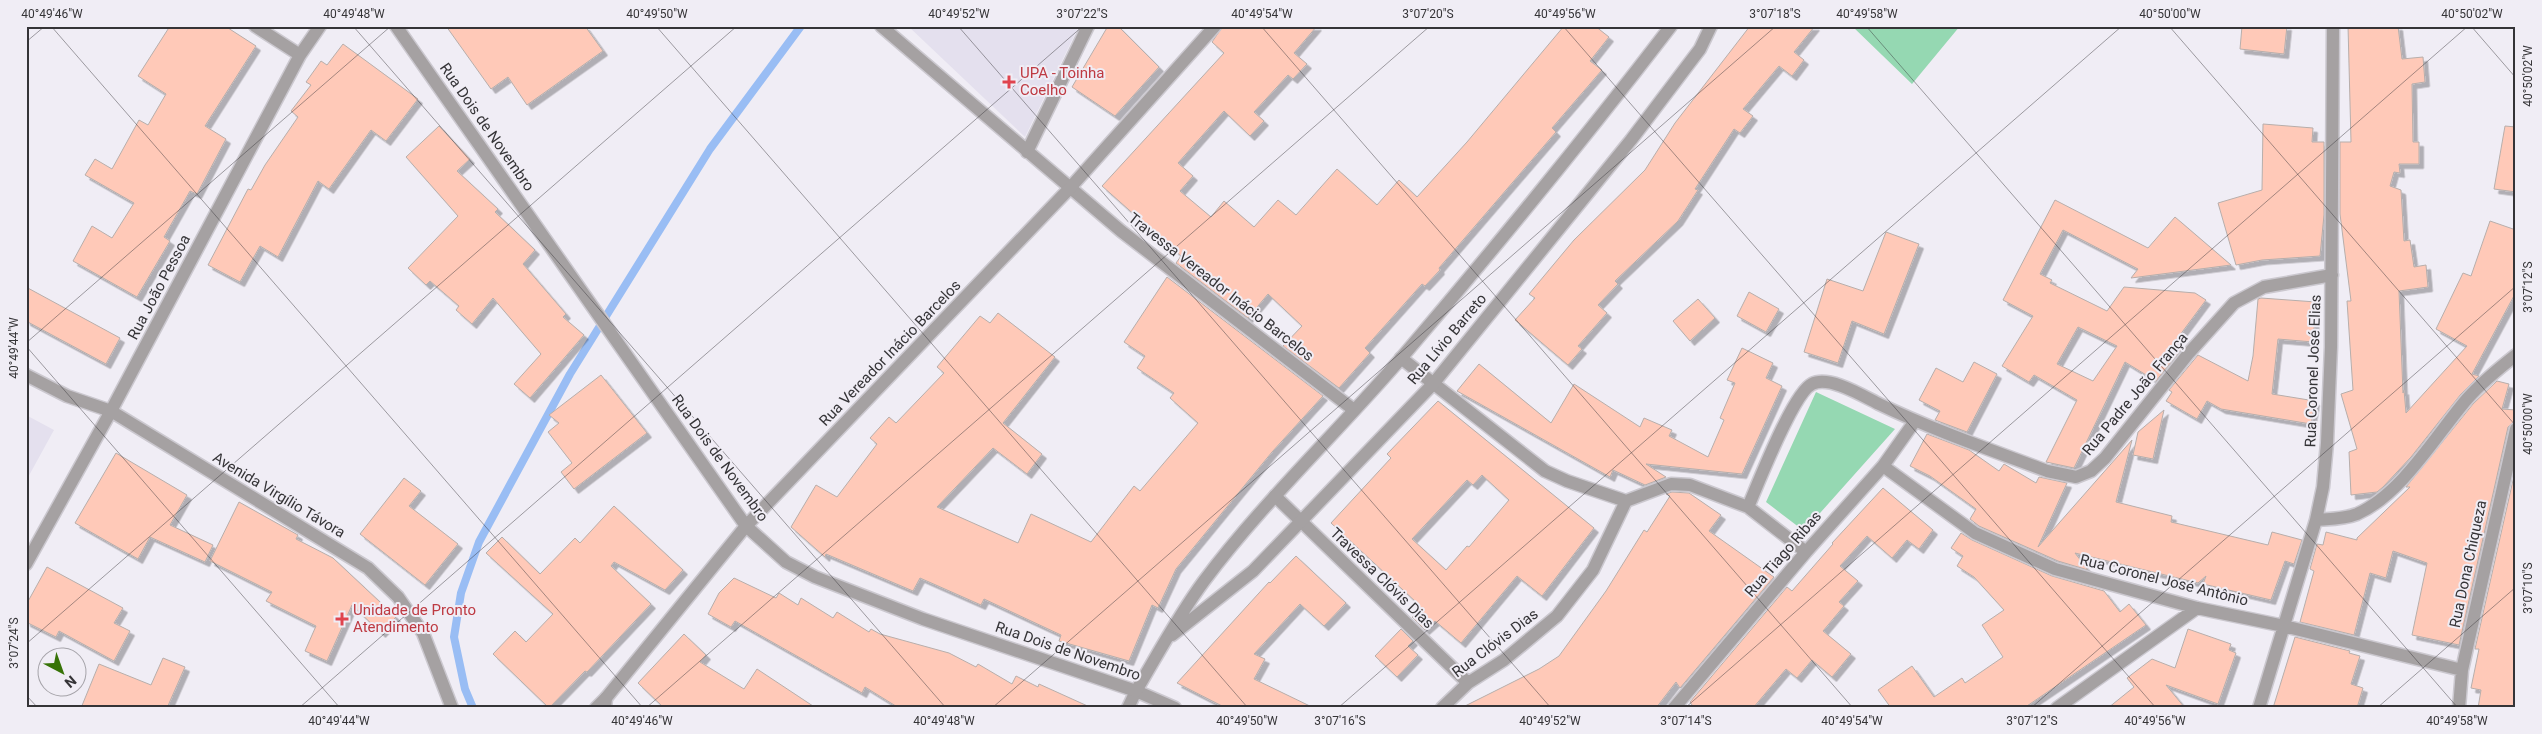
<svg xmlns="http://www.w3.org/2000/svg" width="2542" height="734" font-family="Roboto,sans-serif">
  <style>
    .built { fill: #e4e0ee }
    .green { fill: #95d8b2 }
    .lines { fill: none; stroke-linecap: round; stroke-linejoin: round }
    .stream { stroke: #99bdf4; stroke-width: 8 }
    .building { fill: #ffc9b8; stroke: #b7aeab; fill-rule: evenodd; filter: url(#shadow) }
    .minor-casing { stroke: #cbc8cf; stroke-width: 15 }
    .tertiary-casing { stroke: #cbc8cf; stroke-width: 15 }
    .minor { stroke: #a5a1a2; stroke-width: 12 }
    .tertiary { stroke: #a5a1a2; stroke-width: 12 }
    .ticks { fill: none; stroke: #353437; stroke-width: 1; stroke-opacity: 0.45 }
    .health-dot { fill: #e0444e; stroke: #f0edf5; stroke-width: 2 }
    .labels { text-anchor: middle; stroke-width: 4; stroke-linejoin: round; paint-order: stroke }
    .health-label { font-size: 15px; fill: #be3a42; stroke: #f0edf5; text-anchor: start }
    .street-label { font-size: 15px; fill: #353437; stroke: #f0edf5 }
    .neatline { fill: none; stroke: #353437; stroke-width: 2 }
    .ticks-label { font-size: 12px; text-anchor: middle; fill: #353437 }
  </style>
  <defs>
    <filter id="shadow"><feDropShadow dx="4.5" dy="4.5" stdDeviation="0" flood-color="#0004"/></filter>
  </defs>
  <rect width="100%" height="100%" fill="#f0edf5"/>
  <path class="built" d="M908 26H1079L1025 137Z
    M26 415 54 430 26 481Z"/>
  <path class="green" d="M1852 26H1960L1912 84Z
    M1816 392 1895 429 1804 531 1766 502Z"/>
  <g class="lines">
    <path class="stream" d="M473 708 465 689 454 637 461 593 479 542 570 374 710 149 801 26"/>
  </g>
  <path class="building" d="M170 26H225L256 46 205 126 226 139 197 194 190 191 164 237 170 241 137 297 73 261 92 226 112 238 134 203 85 175 95 159 112 169 139 120 148 125 166 94 138 76Z
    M446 26H585L603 51 527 105 508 77 491 89Z
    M1108 26H1118L1159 67 1115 116 1072 87Z
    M1223 26H1317L1294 53 1307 64 1293 79 1288 75 1254 112 1264 121 1250 136 1224 111 1178 163 1193 176 1180 191 1211 217 1224 201 1254 227 1278 200 1296 215 1337 169 1377 205 1399 180 1417 197 1467 142 1564 26H1595L1609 37 1590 61 1602 70 1552 128 1556 132 1439 268 1440 270 1425 286 1422 284 1365 348 1370 353 1339 388 1283 346 1302 326 1268 294 1248 318 1176 263 1181 256 1102 186 1224 53 1212 42Z
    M1750 26H1815L1794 52 1804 60 1792 76 1779 66 1743 109 1753 116 1740 133 1734 129 1695 189 1698 190 1678 221 1615 281 1618 284 1598 305 1607 313 1578 346 1582 349 1568 365 1515 320 1535 298 1529 294 1574 240 1645 170 1675 123Z
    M2242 26H2287L2284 54 2240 49Z
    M2348 26H2398L2402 59 2423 57 2425 82 2412 84 2413 142H2419V164H2399L2400 173 2394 172 2390 186 2401 190 2404 241 2410 240 2414 267 2426 265 2428 287 2399 291 2403 393 2404 390 2406 413 2467 346 2436 329 2463 273 2471 276 2490 221 2516 230V292L2472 374 2479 376 2461 394 2411 457 2383 487 2377 492 2351 495 2349 452 2357 449 2341 394 2353 390 2347 301H2351L2340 214V142H2351Z
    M343 44 418 99 386 141 371 130 329 189 318 181 278 257 260 246 240 282 208 265 248 189 251 190 265 165 298 117 291 111 311 85 306 82 321 61 327 65Z
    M2263 124 2313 128 2312 142H2324V215L2320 256 2262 260 2236 265 2218 203 2262 190Z
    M439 126 470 159 457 171 498 209 495 212 535 250 523 264 566 314 563 317 584 335 530 398 514 384 541 354 493 298 472 324 456 310 459 306 430 281 426 285 408 268 458 216 406 157Z
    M2505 126 2516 127V192L2494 189Z
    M2055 200 2148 248 2175 217 2231 265 2131 278 2138 269 2063 230 2040 274 2052 280 2050 283 2107 311 2124 287 2195 293 2206 300 2174 343 2183 347 2156 381 2125 362 2074 468 2046 462 2077 400 2034 375 2029 382 2002 366 2033 316 2003 300ZM2078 327 2117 346 2093 381 2057 364Z
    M1886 232 1919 244 1884 334 1852 321 1838 363 1804 352 1827 279 1863 291Z
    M1167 277 1323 396 1272 452 1176 569 1158 608 1152 605 1129 661 1059 641 1061 635 984 599 981 605 920 578 913 591 826 554 825 557 791 527 816 485 837 497 877 444 870 438 889 417 896 423 944 373 937 367 980 316 990 323 998 313 1055 357 1003 423 1042 454 1027 474 993 448 937 507 1018 543 1031 514 1091 542 1134 486 1140 491 1198 423 1170 398 1174 393 1137 368 1145 356 1124 342Z
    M26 287 120 338 106 364 26 321Z
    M1749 292 1779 309 1766 332 1737 316Z
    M2261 298 2316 302 2313 342 2278 339 2272 394 2315 401 2311 424 2221 409 2207 401 2197 419 2166 401 2172 392 2169 390 2198 355 2248 381 2253 356 2258 299Z
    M1698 299 1715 318 1690 341 1673 321Z
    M1742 348 1773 363 1766 378 1782 386 1742 474 1646 464 1666 477 1645 485 1613 470 1610 477 1457 391 1479 364 1551 423 1574 384 1640 427 1644 418 1672 430 1669 436 1708 457 1724 420 1720 418 1735 383 1727 380Z
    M1974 362 1997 374 1967 432 1935 420 1940 411 1919 400 1936 368 1963 382Z
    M601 375 647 433 574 489 561 472 572 463 548 432 559 423 549 415Z
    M2497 381 2509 384 2502 409 2516 410V421L2508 427 2459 645 2412 635 2427 563 2393 551 2386 578 2370 573 2354 635 2300 622 2314 571 2310 569 2317 544 2323 545 2326 532 2357 540V538L2410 487H2406L2473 404Z
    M1438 401 1594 528 1542 596 1517 576 1461 643 1435 621 1425 630 1412 617 1420 609 1416 604 1417 603 1331 523 1391 458 1387 454ZM1482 475 1509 500 1469 547 1467 546 1446 570 1412 539 1467 480 1473 485Z
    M2164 410 2153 459 2133 455 2138 432Z
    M1927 434 1969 450 1999 471 2004 464 2036 483 2039 477 2067 483 2038 547 2132 440 2116 502 2172 516 2171 522 2268 545 2272 532 2302 540 2294 564 2285 561 2271 600 2203 584 2206 576 2198 583 2075 553 2088 570 2058 561 1979 526 1970 519 1976 509 1930 476 1910 466Z
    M116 453 187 495 170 525 213 545 205 562 150 537 138 559 75 523Z
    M2516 467V708H2478L2481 690 2471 688 2479 649H2475Z
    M404 478 421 491 409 506 458 544 425 585 360 534Z
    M1883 488 1933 530 1919 549 1907 540 1892 558 1867 536 1840 566 1858 581 1839 602 1844 606 1823 631 1851 654 1832 677 1812 660 1797 678 1786 669 1753 708H1694L1690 702 1787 587 1792 591 1833 544 1832 543Z
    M1672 492 1689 493 1721 515 1709 531 1774 577 1680 688 1676 682 1656 708H1461L1539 669 1559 656 1606 591 1644 530 1647 532 1670 496 1666 494Z
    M239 502 298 535 296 539 333 558 396 617 381 633 352 605 327 661 305 651 316 626 266 601 272 592 210 561Z
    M614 506 683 570 665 590 614 562 611 566 651 604 587 672 585 671 549 708 493 654 515 631 526 642 553 614 486 553 502 537 540 574 575 538 580 543Z
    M1961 533 1972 540 2052 576 2104 591 2120 612 2129 604 2146 625 2024 708H1891L1878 690 1912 666 1934 697 1962 678 1965 683 2003 657 1982 625 2004 610 1974 577 1957 566 1963 556 1951 548Z
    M1296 556 1346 603 1324 626 1300 604 1254 654 1265 659 1254 679 1314 708H1226L1177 683 1269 582 1270 583Z
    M47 567 123 608 114 623 130 631 114 661 59 631 56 637 26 622V605Z
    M734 578 776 598 779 593 798 605 801 598 833 618 837 612 869 632 871 629 880 634 949 653 976 667 978 664 1012 684 1016 676 1038 687 1039 684 1092 708H899L865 687 862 693 735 621 731 627 708 614 719 593Z
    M1401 629 1413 641 1408 646 1418 655 1397 677 1375 656Z
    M2188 629 2231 644 2229 650 2236 653 2218 704 2166 685 2185 708H2108L2134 687 2127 678 2152 659 2175 668Z
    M684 634 706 655 700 662 744 689 757 669 816 708H664L638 683Z
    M2295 637 2350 651 2349 653 2360 656 2351 684 2363 688 2357 708H2273Z
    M163 658 185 667 167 708H81L99 664 151 685Z"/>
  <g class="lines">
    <defs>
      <path id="minor" d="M255 26 300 55
        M881 26 1121 231 1354 410
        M1027 152 1088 26
        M1401 358 1545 471 1567 481 1626 501 1671 484 1690 485 1748 507 1806 552
        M26 375 67 396 111 411 368 568 398 597 423 633 452 708
        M1883 466 1975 533 2055 569 2197 608 2284 626 2462 670
        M1275 496 1468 683
        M1748 507C1758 484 1793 393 1812 384 1829 375 1863 396 1879 404 1933 430 1991 450 2047 471L2076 477 2091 471 2105 458 2188 354 2234 303 2264 287 2332 275
        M2316 520C2329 519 2345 519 2357 514 2402 494 2436 435 2467 399 2482 382 2498 369 2516 355
        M26 564 111 411 300 55 320 26
        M596 708 606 698
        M1128 708 1136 691 1175 708
        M1442 708 1468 683 1504 660 1557 616 1593 570 1626 501
        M1674 708 1806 552 1883 466 1915 421
        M2057 708 2197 608
        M2259 708 2316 520 2323 487 2327 443 2331 347 2333 26
        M2459 708 2462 670 2516 429"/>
      <path id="tertiary" d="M396 26 746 526 786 562 815 577 923 619 1136 691C1158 654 1178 616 1204 581 1264 501 1338 432 1403 356 1495 248 1585 138 1671 26
        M1172 635 1253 571 1433 384 1631 140 1700 49 1711 26
        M605 708 606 698 746 526 1069 189 1215 26"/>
    </defs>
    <use href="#minor" class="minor-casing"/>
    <use href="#tertiary" class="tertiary-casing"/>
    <use href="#minor" class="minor"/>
    <use href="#tertiary" class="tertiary"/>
  </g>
  <path class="ticks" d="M51 26 643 708M353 26 946 708M656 26 1248 708M958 26 1551 708M1261 26 1853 708M1563 26 2156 708M1866 26 2458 708M2169 26 2516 426M2471 26 2516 78M26 42 45 26M26 343 391 26M26 346 340 708M26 644 737 26M26 695 38 708M299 708 1083 26M646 708 1430 26M992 708 1776 26M1338 708 2122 26M1685 708 2468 26M2031 708 2516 286M2377 708 2516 587"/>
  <g class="health-dot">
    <path d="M1006.5 74.5h5v5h5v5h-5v5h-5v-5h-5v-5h5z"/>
    <path d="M339.5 611.5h5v5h5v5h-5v5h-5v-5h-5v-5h5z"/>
  </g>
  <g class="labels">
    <g class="health-label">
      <text x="1020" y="78">UPA - Toinha<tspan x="1020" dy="17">Coelho</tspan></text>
      <text x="353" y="615">Unidade de Pronto<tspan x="353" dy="17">Atendimento</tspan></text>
    </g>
    <g class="street-label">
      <text transform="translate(487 127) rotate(55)" y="5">Rua Dois de Novembro</text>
      <text transform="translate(159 287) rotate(-62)" y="5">Rua João Pessoa</text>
      <text transform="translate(1221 287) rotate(38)" y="5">Travessa Vereador Inácio Barcelos</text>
      <text transform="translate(1447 339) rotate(-50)" y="5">Rua Lívio Barreto</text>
      <text transform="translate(890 353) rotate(-46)" y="5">Rua Vereador Inácio Barcelos</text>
      <text transform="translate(2313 371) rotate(-88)" y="5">Rua Coronel José Elias</text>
      <text transform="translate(2135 394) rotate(-50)" y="5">Rua Padre João França</text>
      <text transform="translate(720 458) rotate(54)" y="5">Rua Dois de Novembro</text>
      <text transform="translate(279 495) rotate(31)" y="5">Avenida Virgílio Távora</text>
      <text transform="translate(1783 554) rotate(-49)" y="5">Rua Tiago Ribas</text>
      <text transform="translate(2468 564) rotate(-78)" y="5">Rua Dona Chiqueza</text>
      <text transform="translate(1382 578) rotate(44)" y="5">Travessa Clóvis Dias</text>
      <text transform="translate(2164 580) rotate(14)" y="5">Rua Coronel José Antônio</text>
      <text transform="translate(1495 643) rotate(-37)" y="5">Rua Clóvis Dias</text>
      <text transform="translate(1068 651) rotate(19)" y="5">Rua Dois de Novembro</text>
    </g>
  </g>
  <rect width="2542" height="734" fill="none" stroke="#f0edf5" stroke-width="55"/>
  <g transform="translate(62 672) rotate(139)"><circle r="24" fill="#f0edf5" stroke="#a5a3a9"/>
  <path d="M0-4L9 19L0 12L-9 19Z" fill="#377307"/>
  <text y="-8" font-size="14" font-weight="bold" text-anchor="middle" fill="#353437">N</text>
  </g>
  <rect x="28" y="28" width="2486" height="678" class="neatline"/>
  <g class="ticks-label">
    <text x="52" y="18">40°49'46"W</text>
    <text x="354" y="18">40°49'48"W</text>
    <text x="657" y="18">40°49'50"W</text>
    <text x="959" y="18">40°49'52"W</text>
    <text x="1082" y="18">3°07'22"S</text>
    <text x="1262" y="18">40°49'54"W</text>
    <text x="1428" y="18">3°07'20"S</text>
    <text x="1565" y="18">40°49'56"W</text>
    <text x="1775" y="18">3°07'18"S</text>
    <text x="1867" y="18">40°49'58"W</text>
    <text x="2170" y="18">40°50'00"W</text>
    <text x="2472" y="18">40°50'02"W</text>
    <text transform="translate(2528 76) rotate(-90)" y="4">40°50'02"W</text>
    <text transform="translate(2528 287) rotate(-90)" y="4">3°07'12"S</text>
    <text transform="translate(14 348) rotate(-90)" y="4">40°49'44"W</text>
    <text transform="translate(2528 424) rotate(-90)" y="4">40°50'00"W</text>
    <text transform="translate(2528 588) rotate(-90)" y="4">3°07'10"S</text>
    <text transform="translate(14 643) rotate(-90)" y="4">3°07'24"S</text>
    <text x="339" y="725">40°49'44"W</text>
    <text x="642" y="725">40°49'46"W</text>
    <text x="944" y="725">40°49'48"W</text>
    <text x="1247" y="725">40°49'50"W</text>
    <text x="1340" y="725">3°07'16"S</text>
    <text x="1550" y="725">40°49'52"W</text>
    <text x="1686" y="725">3°07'14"S</text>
    <text x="1852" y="725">40°49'54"W</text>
    <text x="2032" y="725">3°07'12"S</text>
    <text x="2155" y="725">40°49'56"W</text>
    <text x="2457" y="725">40°49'58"W</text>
  </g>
</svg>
